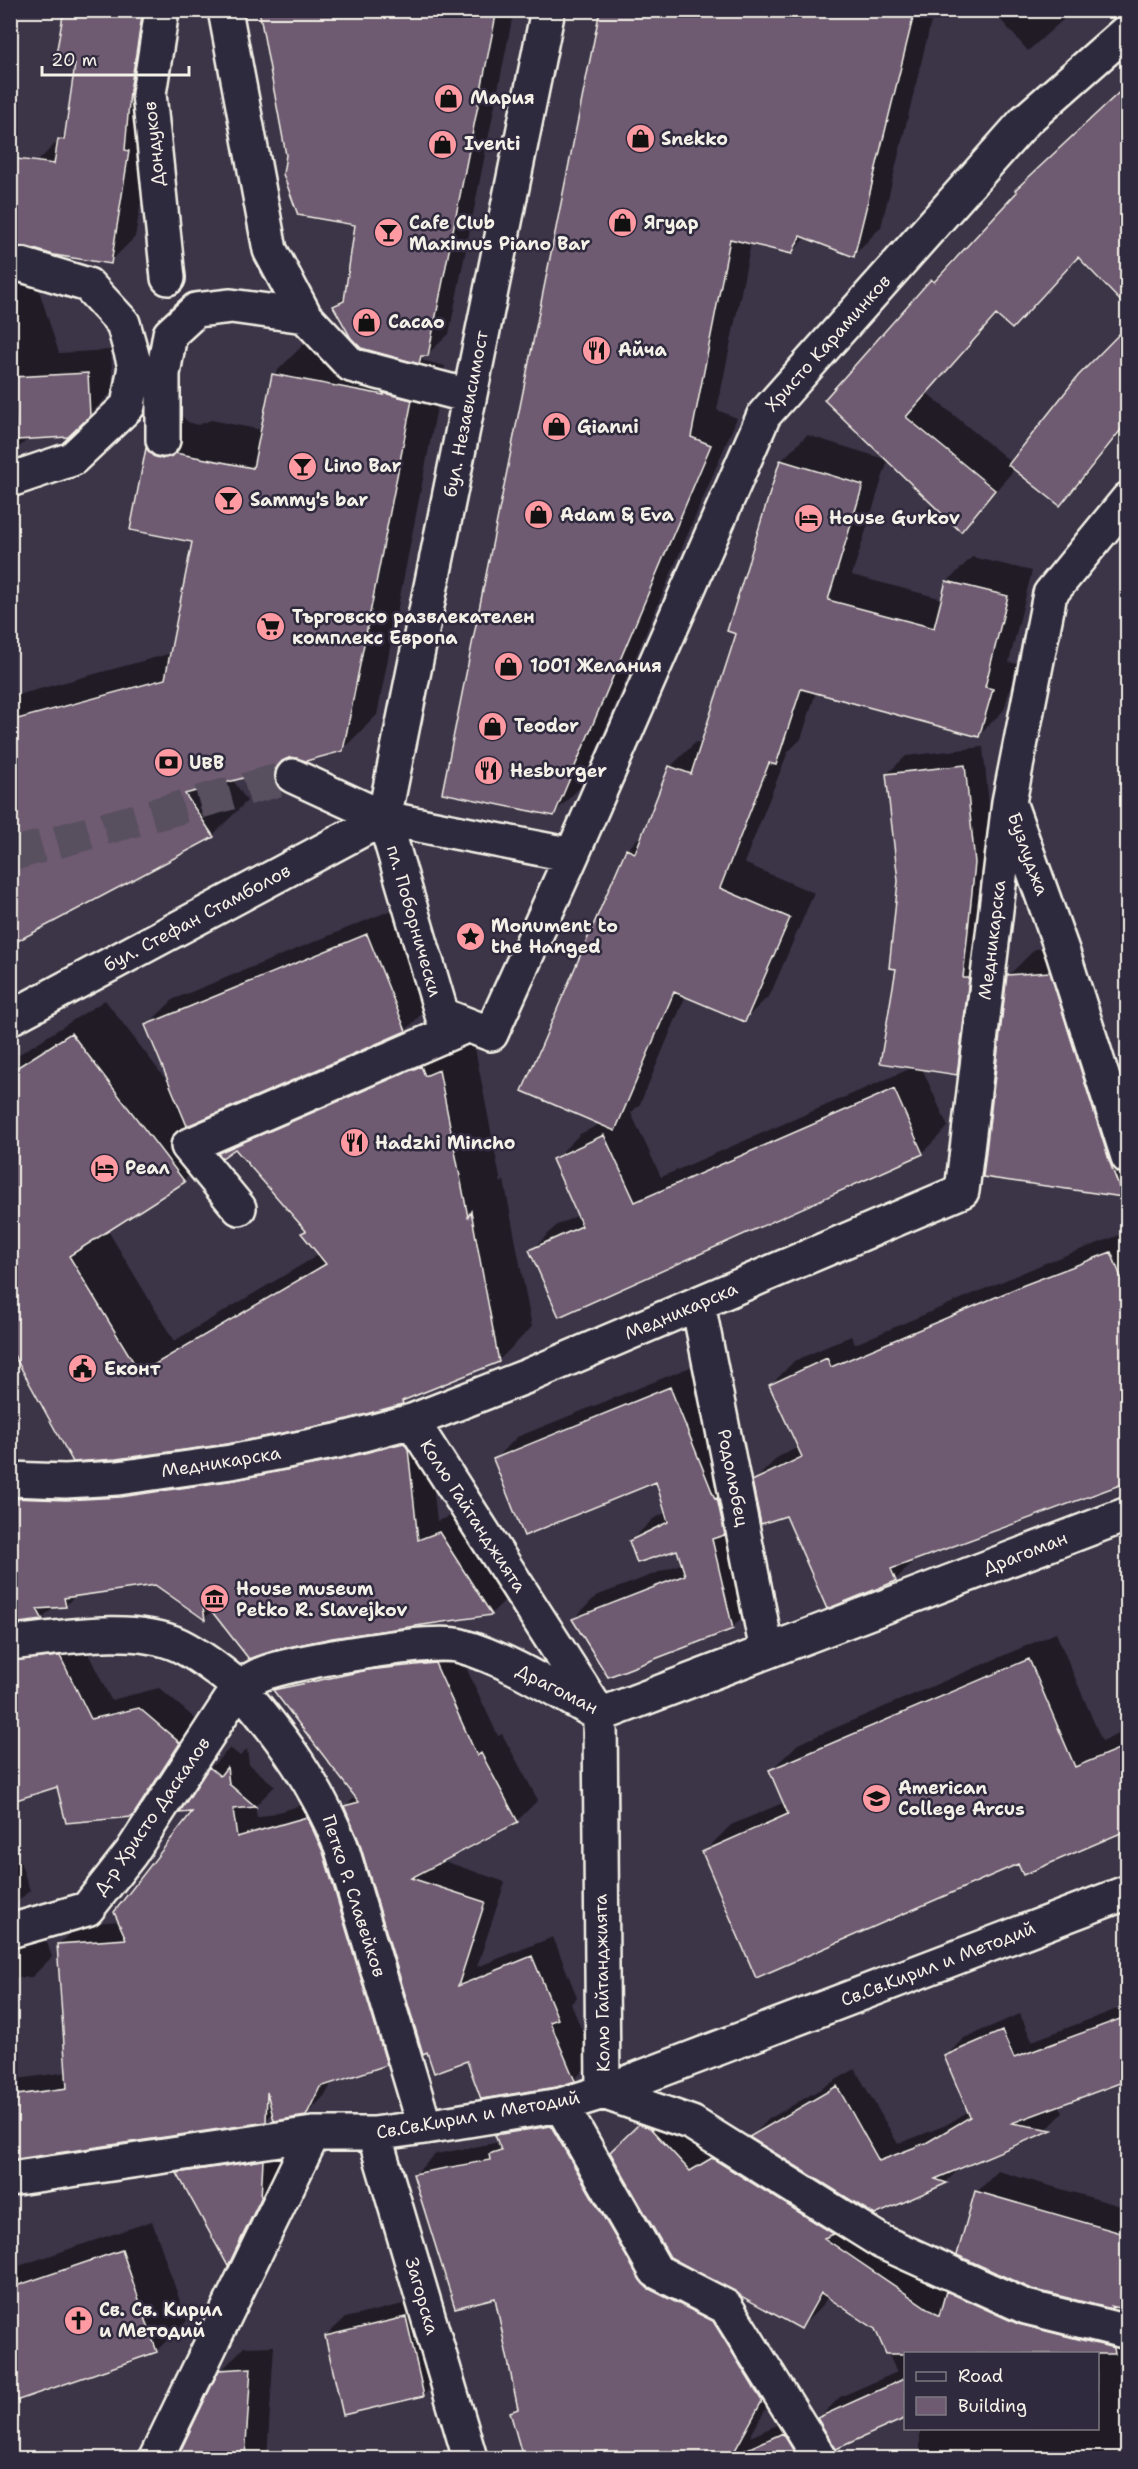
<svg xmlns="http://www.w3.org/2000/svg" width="1138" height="2469" font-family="'Shantell Sans',sans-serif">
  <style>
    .shadow { fill: #0007 }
    .building { fill: #6e5a71; stroke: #f4f1e8; stroke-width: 1.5 }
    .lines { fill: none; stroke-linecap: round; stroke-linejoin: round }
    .minor-tunnel { stroke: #58505f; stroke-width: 33; stroke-dasharray: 33 16; stroke-linecap: butt }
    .minor-casing { stroke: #f4f1e8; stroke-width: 38 }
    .minor { stroke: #2f2a3d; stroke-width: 33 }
    .labels { text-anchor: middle; stroke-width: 5; stroke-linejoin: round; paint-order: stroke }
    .poi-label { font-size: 18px; font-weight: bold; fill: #f4f1e8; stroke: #2f2a3d; text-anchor: start }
    .street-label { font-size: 18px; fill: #f4f1e8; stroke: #2f2a3d }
  </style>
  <rect width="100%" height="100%" fill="#3c3447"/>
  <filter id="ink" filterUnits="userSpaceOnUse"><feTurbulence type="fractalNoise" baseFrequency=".0167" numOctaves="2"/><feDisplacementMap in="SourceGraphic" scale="12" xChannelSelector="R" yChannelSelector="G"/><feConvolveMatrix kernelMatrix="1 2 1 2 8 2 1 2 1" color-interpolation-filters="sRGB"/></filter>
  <g filter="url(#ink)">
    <path class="shadow" d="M66 10H164L154 126 135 237 110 262 37 162 67 132 77 62Z
      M259 10H514L449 334 421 360 445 366 377 715 342 750 291 756 233 780 247 801 213 835 10 943V697L172 653 194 541 132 529 148 449 181 415 188 422 198 425 211 420 262 430 273 375 308 340 378 354 335 306 346 295 357 224 287 155Z
      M601 10H934L881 227 854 255 807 237 792 252 751 243 717 410 737 418 581 786 554 814Z
      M992 10H1074L1028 51Z
      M1079 256 998 314 927 393 1011 462 1128 327V442L1125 444 1117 436 1078 486 1060 504 1015 469 961 530 826 400 954 258Z
      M10 261 31 265 59 353 111 350 113 391 89 415 29 438 13 453 15 537 10 541Z
      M807 435 888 460 852 575 943 599 947 582 972 557 1032 571 1009 662 1017 664 1004 710 979 735 816 692 801 739 788 752 744 863 814 893 770 995 744 1020 686 995 640 1104 631 1113 661 1177 914 1067 897 967 899 881 887 774 906 756 983 747 993 843 975 1055 957 1074 922 1068 948 1127 922 1153 531 1251 557 1225 579 1215 554 1160 580 1134 602 1123 627 850 645 831 670 767 696 742 702 744 738 633 729 630 782 460Z
      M394 909 432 1003 406 1030 197 1120 218 1147 184 1180 107 1229 174 1341 320 1254 303 1233 307 1229 236 1147 220 1153 254 1120 473 1038 501 1183 504 1180 532 1327 498 1361 407 1397 402 1403 332 1421 10 1345V1060L105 1000 170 1085 147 1025 174 999Z
      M1076 946 1128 1105V1190L1122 1195 1008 976 1035 949Z
      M1128 1232V1480L917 1558 895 1580 787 1514 754 1481 778 1457 799 1447 771 1385 794 1361 851 1336 855 1344 1050 1261Z
      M693 1366 738 1477 754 1605 732 1628 574 1619 596 1596 683 1563 678 1548 631 1541 653 1519 667 1512 657 1480 495 1460 517 1437Z
      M427 1428 437 1521 459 1513 511 1594 491 1614 213 1610 205 1618 155 1583 76 1595 65 1606H55L42 1619 10 1623V1471L30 1478Z
      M10 1623 14 1634 80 1637 111 1700 159 1688 199 1722 152 1795 131 1816 58 1785 10 1800Z
      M1056 1633 1102 1741 1128 1730V1828L1019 1862 704 1852 731 1825 785 1802 771 1770 798 1744Z
      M455 1644 498 1736 502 1734 538 1800 517 1821 441 1860 505 1882 477 1967 553 1937 577 1997 571 2004 594 2059 574 2080 467 2059 345 1807 356 1796 274 1690 295 1670Z
      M230 1748 240 1756 247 1749 249 1764 275 1786 255 1806 257 1818 327 1798 406 2044 386 2064 332 2082 326 2094 306 2115 274 2112 265 2121 10 2159V2080L68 2072 59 1944 79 1924 120 1921 195 1810 182 1811 210 1768Z
      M10 1833 30 1890 11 1908 12 1916 42 1928 52 1957 32 1977 10 1978Z
      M1128 2005V2079L1059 2104 1063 2113 1045 2131 962 2166 946 2182 875 2214 752 2136 769 2119 855 2069 898 2144 946 2125 969 2111 946 2056 964 2038 1020 2014 1032 2041Z
      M662 2104 951 2289 1128 2325V2458H920V2428H1098V2354H906V2417L819 2418 840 2397 897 2372 876 2328 828 2296 822 2306 801 2327 633 2131Z
      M572 2105 661 2260 782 2379 750 2437 804 2413 833 2454 843 2456 844 2458H525L512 2412 519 2405 496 2296 414 2175 436 2154 500 2142 497 2135 518 2114Z
      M281 2143 279 2178 246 2246 228 2264 179 2173 197 2155Z
      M998 2171 1128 2208V2311L1033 2288 977 2192Z
      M152 2221 187 2321 156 2351 10 2401V2269Z
      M424 2299 442 2376 423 2395 326 2336 345 2318Z
      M274 2346 267 2458H179L221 2371 244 2347Z"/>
    <path class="building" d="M64 10H143L130 91 125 150 129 151 111 264 54 255 27 247 10 246V158L54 164 58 139 64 140 75 64 55 60Z
      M259 10H497L428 356H421L419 364 361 348 351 338 333 306 344 301 355 225 298 215 283 174 286 155Z
      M600 10H915L854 257 800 236 792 254 730 239 691 437 711 445 554 816 442 793Z
      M1128 84V309L1078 257 1012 329 996 315 906 417 995 490 961 532 824 400 931 279 934 282 1017 192 1015 190Z
      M1128 325V421L1060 506 1008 465 1078 376Z
      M88 373 90 416 68 437 16 440 12 377Z
      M272 374 384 395 383 393 412 400 343 751 306 761 291 757 282 761 276 769 185 794 214 837 10 945V721L165 679 192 542 130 530 146 448 153 456 162 459 175 453 253 468Z
      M780 460 863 485 828 600 934 628 946 581 1008 596 985 687 993 689 979 737 801 689 776 765 769 763 720 888 790 918 745 1022 674 992 615 1131 522 1091 626 849 635 853 669 766 691 774 736 634 727 631Z
      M965 765 975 863 963 978H969L957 1075 880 1063 896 969 889 968 898 881 886 774Z
      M367 934 406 1031 187 1126 145 1025Z
      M1050 972 1110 1163 1123 1197 983 1177 1007 975Z
      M71 1033 185 1182 69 1256 140 1373 326 1264 301 1233 306 1231 235 1149 222 1158 218 1153 421 1066 425 1076 439 1070 468 1217 471 1211 499 1362 402 1401 403 1404 333 1423 228 1444 116 1459 73 1462 10 1348V1072Z
      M894 1089 923 1154 559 1317 529 1250 582 1226 552 1159 604 1135 635 1202Z
      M1111 1252 1128 1295V1482L891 1569 896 1581 827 1609 786 1516 761 1524 752 1481 802 1457 769 1385 827 1358 831 1367 1024 1285Z
      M670 1387 715 1499 717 1498 725 1535 712 1539 733 1629 608 1677 572 1619 685 1575 677 1550 637 1563 629 1541 668 1522 656 1482 524 1536 493 1459Z
      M404 1443 408 1449 418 1540 439 1532 492 1615 332 1638 279 1649 249 1659 202 1599 205 1620 155 1585 64 1598 66 1607 37 1609 43 1620 10 1624V1498L66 1500 121 1497 235 1480 341 1459Z
      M60 1656 91 1719 139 1708 180 1743 132 1817 66 1823 57 1787 10 1802V1661Z
      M1029 1659 1075 1767 1128 1745V1830L1023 1875 1018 1864 756 1978 702 1852 788 1814 769 1770Z
      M435 1663 477 1756 481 1753 518 1822 411 1878 485 1902 458 1986 532 1956 558 2019 550 2022 575 2081 557 2087 481 2099 467 2061 434 2073 427 2052 423 2054 359 1841 344 1806 359 1802 273 1690 368 1670Z
      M209 1767 220 1776 227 1767 229 1784 256 1807 233 1809 237 1837 307 1817 323 1852 387 2065 320 2087 306 2116 274 2121 267 2092 266 2122 10 2160V2096L67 2088 57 1944 126 1939 114 1912 192 1812 179 1813Z
      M1128 2016V2080L1012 2123 1052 2130 935 2179 947 2183 875 2215 749 2137 837 2086 879 2161 926 2143 970 2117 944 2056 1002 2031 1014 2058Z
      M639 2124 650 2128 690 2171 712 2158 834 2234 824 2238 939 2316 946 2291 1018 2324 1114 2348 1115 2354H886L875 2329 821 2293 801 2329 670 2257 610 2152Z
      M551 2126 640 2280 647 2288 713 2321 762 2401 732 2456 783 2433 798 2458H523L510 2412 518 2409 495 2298 455 2308 413 2174 490 2160 489 2154 501 2150 495 2135Z
      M263 2160 261 2198 228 2266 177 2173Z
      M975 2191 1128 2235V2310L1111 2306 1112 2309 1032 2289 957 2255Z
      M122 2250 157 2352 10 2403V2288Z
      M406 2317 424 2396 343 2415 325 2336Z
      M251 2368 245 2458H177L219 2370Z
      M906 2378V2418L836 2449 817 2418Z"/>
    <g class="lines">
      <path class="minor-tunnel" d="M10 855 293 776"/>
      <defs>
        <path id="minor" d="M162 10 149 94 168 278
          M225 10 270 250 305 316 351 365 469 396
          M10 265H22L88 285 123 323 135 366 128 406 72 459 10 480
          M163 440V374L170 334 196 310 231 306 305 316
          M1128 499 1050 594 1009 802 1063 953 1128 1157
          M293 776 384 818 572 855 491 1034 442 1015 384 818 548 10
          M572 855 764 415 1026 120 1128 30
          M10 1018 384 818
          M239 1208 188 1146 468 1025
          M698 1304 767 1651
          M412 1421 600 1715 603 2092 692 2123 882 2242 1026 2307 1128 2332
          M10 1479 65 1481 118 1478 231 1462 337 1441 412 1421 530 1375 962 1191 1009 802
          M10 1643C60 1638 133 1624 179 1645 201 1656 220 1671 239 1687 248 1681 257 1675 267 1672 301 1661 430 1638 461 1646 510 1660 555 1690 600 1715L1128 1514
          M10 1931 87 1909 131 1853 239 1687C283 1738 316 1784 341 1846L425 2127
          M561 2105 656 2271 726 2307 820 2458
          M374 2134 470 2458
          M10 2179 313 2134H374L425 2127 561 2105 603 2092 1128 1892
          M156 2458 313 2134"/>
      </defs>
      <use href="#minor" class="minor-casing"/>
      <use href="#minor" class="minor"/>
    </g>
  </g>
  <defs>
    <symbol id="shop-disc" viewBox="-11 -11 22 22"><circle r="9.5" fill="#ff9aa2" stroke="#2f2a3d"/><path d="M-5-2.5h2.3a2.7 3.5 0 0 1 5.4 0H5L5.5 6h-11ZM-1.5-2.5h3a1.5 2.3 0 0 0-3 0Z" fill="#111"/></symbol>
    <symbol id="bar-disc" viewBox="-11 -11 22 22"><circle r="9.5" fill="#ff9aa2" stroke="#2f2a3d"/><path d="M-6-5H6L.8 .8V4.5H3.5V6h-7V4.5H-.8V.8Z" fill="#111"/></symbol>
    <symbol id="restaurant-disc" viewBox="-11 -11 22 22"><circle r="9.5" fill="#ff9aa2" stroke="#2f2a3d"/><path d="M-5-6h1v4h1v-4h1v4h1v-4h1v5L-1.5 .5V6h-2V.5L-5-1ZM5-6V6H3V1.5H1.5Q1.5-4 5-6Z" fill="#111"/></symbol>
    <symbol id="hotel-disc" viewBox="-11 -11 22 22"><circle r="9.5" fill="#ff9aa2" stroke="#2f2a3d"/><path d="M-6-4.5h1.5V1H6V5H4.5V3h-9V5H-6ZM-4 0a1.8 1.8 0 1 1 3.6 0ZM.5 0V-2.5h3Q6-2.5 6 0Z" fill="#111"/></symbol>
    <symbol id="supermarket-disc" viewBox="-11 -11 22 22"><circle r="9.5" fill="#ff9aa2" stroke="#2f2a3d"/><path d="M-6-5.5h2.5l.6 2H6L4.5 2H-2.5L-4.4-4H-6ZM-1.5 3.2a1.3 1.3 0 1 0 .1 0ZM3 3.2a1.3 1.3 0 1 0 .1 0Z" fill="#111"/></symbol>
    <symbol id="bank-disc" viewBox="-11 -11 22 22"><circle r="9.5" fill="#ff9aa2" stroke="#2f2a3d"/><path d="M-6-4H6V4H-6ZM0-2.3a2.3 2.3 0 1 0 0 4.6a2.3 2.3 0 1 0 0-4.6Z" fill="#111"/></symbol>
    <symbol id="sight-disc" viewBox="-11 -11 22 22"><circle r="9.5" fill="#ff9aa2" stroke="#2f2a3d"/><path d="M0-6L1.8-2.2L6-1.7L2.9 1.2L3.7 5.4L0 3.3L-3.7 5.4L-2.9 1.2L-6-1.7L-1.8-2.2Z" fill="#111"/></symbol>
    <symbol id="civic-disc" viewBox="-11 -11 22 22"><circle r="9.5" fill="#ff9aa2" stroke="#2f2a3d"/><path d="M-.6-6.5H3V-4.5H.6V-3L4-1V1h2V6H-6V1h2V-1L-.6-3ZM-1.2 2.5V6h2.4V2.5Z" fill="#111"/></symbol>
    <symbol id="museum-disc" viewBox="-11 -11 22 22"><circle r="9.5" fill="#ff9aa2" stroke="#2f2a3d"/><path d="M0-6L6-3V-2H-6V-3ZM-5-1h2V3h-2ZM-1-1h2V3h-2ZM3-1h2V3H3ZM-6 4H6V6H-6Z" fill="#111"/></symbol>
    <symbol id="school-disc" viewBox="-11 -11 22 22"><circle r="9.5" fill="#ff9aa2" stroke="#2f2a3d"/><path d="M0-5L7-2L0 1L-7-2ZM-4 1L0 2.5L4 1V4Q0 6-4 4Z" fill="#111"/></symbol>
    <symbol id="church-disc" viewBox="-11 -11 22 22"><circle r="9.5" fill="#ff9aa2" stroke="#2f2a3d"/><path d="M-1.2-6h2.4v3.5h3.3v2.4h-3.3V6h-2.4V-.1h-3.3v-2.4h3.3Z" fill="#111"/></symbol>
  </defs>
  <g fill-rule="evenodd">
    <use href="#shop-disc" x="432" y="82" width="33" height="33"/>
    <use href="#shop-disc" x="624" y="122" width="33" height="33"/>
    <use href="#shop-disc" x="426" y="128" width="33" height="33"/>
    <use href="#shop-disc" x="606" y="206" width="33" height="33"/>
    <use href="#bar-disc" x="372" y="216" width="33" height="33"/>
    <use href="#shop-disc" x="350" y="306" width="33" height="33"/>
    <use href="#restaurant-disc" x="580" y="334" width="33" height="33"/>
    <use href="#shop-disc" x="540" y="410" width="33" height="33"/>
    <use href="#bar-disc" x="286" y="450" width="33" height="33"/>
    <use href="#bar-disc" x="212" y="484" width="33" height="33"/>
    <use href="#shop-disc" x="522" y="498" width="33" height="33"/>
    <use href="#hotel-disc" x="792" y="502" width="33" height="33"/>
    <use href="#supermarket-disc" x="254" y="610" width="33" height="33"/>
    <use href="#shop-disc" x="492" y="650" width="33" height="33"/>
    <use href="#shop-disc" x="476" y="710" width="33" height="33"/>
    <use href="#bank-disc" x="152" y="746" width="33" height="33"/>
    <use href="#restaurant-disc" x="472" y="754" width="33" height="33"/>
    <use href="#sight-disc" x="454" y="920" width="33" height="33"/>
    <use href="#restaurant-disc" x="338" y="1126" width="33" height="33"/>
    <use href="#hotel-disc" x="88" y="1152" width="33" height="33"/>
    <use href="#civic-disc" x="66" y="1352" width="33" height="33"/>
    <use href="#museum-disc" x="198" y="1582" width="33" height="33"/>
    <use href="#school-disc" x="860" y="1782" width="33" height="33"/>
    <use href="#church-disc" x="62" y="2304" width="33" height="33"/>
  </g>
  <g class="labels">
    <g class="poi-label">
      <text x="470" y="104">Мария</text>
      <text x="661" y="145">Snekko</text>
      <text x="464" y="150">Iventi</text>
      <text x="409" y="229">Cafe Club<tspan x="409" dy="21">Maximus Piano Bar</tspan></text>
      <text x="644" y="229">Ягуар</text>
      <text x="388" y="328">Cacao</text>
      <text x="618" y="356">Айча</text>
      <text x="577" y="433">Gianni</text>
      <text x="324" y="472">Lino Bar</text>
      <text x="250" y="506">Sammy's bar</text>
      <text x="560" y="521">Adam &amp; Eva</text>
      <text x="829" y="524">House Gurkov</text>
      <text x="292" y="623">Търговско развлекателен<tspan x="292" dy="21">комплекс Европа</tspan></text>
      <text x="530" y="672">1001 Желания</text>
      <text x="514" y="732">Teodor</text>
      <text x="189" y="769">UBB</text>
      <text x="510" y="777">Hesburger</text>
      <text x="491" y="932">Monument to<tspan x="491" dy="21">the Hanged</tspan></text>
      <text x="375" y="1149">Hadzhi Mincho</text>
      <text x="125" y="1174">Реал</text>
      <text x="104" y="1375">Еконт</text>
      <text x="236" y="1595">House museum<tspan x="236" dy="21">Petko R. Slavejkov</tspan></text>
      <text x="898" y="1794">American<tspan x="898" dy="21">College Arcus</tspan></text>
      <text x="99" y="2316">Св. Св. Кирил<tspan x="99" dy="21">и Методий</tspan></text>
    </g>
    <g class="street-label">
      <text transform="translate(154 144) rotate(-96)" y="6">Дондуков</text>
      <text transform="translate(828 343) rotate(-48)" y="6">Христо Караминков</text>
      <text transform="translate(466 414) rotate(-79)" y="6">бул. Независимост</text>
      <text transform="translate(1028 854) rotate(70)" y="6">Бузлуджа</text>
      <text transform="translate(197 918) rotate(-28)" y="6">бул. Стефан Стамболов</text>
      <text transform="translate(414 921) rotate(74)" y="6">пл. Поборнически</text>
      <text transform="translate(992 940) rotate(-83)" y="6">Медникарска</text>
      <text transform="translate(681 1311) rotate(-23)" y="6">Медникарска</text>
      <text transform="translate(221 1462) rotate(-9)" y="6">Медникарска</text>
      <text transform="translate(733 1478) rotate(79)" y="6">Родолюбец</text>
      <text transform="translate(473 1516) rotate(57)" y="6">Колю Гайтанджията</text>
      <text transform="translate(1025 1553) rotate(-21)" y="6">Драгоман</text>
      <text transform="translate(557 1689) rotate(27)" y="6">Драгоман</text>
      <text transform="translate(152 1816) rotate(-55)" y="6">Д-р Христо Даскалов</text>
      <text transform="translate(354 1896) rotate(72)" y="6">Петко Р. Славейков</text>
      <text transform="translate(938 1964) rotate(-21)" y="6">Св.Св.Кирил и Методий</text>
      <text transform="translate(602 1983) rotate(-91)" y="6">Колю Гайтанджията</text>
      <text transform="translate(478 2115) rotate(-10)" y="6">Св.Св.Кирил и Методий</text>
      <text transform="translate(422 2296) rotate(74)" y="6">Загорска</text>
    </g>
  </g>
  <rect width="1138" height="2469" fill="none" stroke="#2f2a3d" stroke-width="36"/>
  <rect x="18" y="18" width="1102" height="2433" fill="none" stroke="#f4f1e8" stroke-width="2" filter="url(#ink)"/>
  <rect x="904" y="2352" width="195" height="78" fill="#2f2a3d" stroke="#7e7a81" stroke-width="1.5"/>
  <rect x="916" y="2372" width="30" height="9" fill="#2f2a3d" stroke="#7e7a81" stroke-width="1.5"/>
  <text x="958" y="2382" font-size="18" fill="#f4f1e8">Road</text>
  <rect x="916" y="2397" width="30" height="18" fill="#6e5a71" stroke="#7e7a81" stroke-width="1.5"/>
  <text x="958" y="2412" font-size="18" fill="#f4f1e8">Building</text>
  <path d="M42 66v9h147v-9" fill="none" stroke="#f4f1e8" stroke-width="3"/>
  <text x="51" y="66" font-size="18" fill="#f4f1e8" stroke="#2f2a3d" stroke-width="4.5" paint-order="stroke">20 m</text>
</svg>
